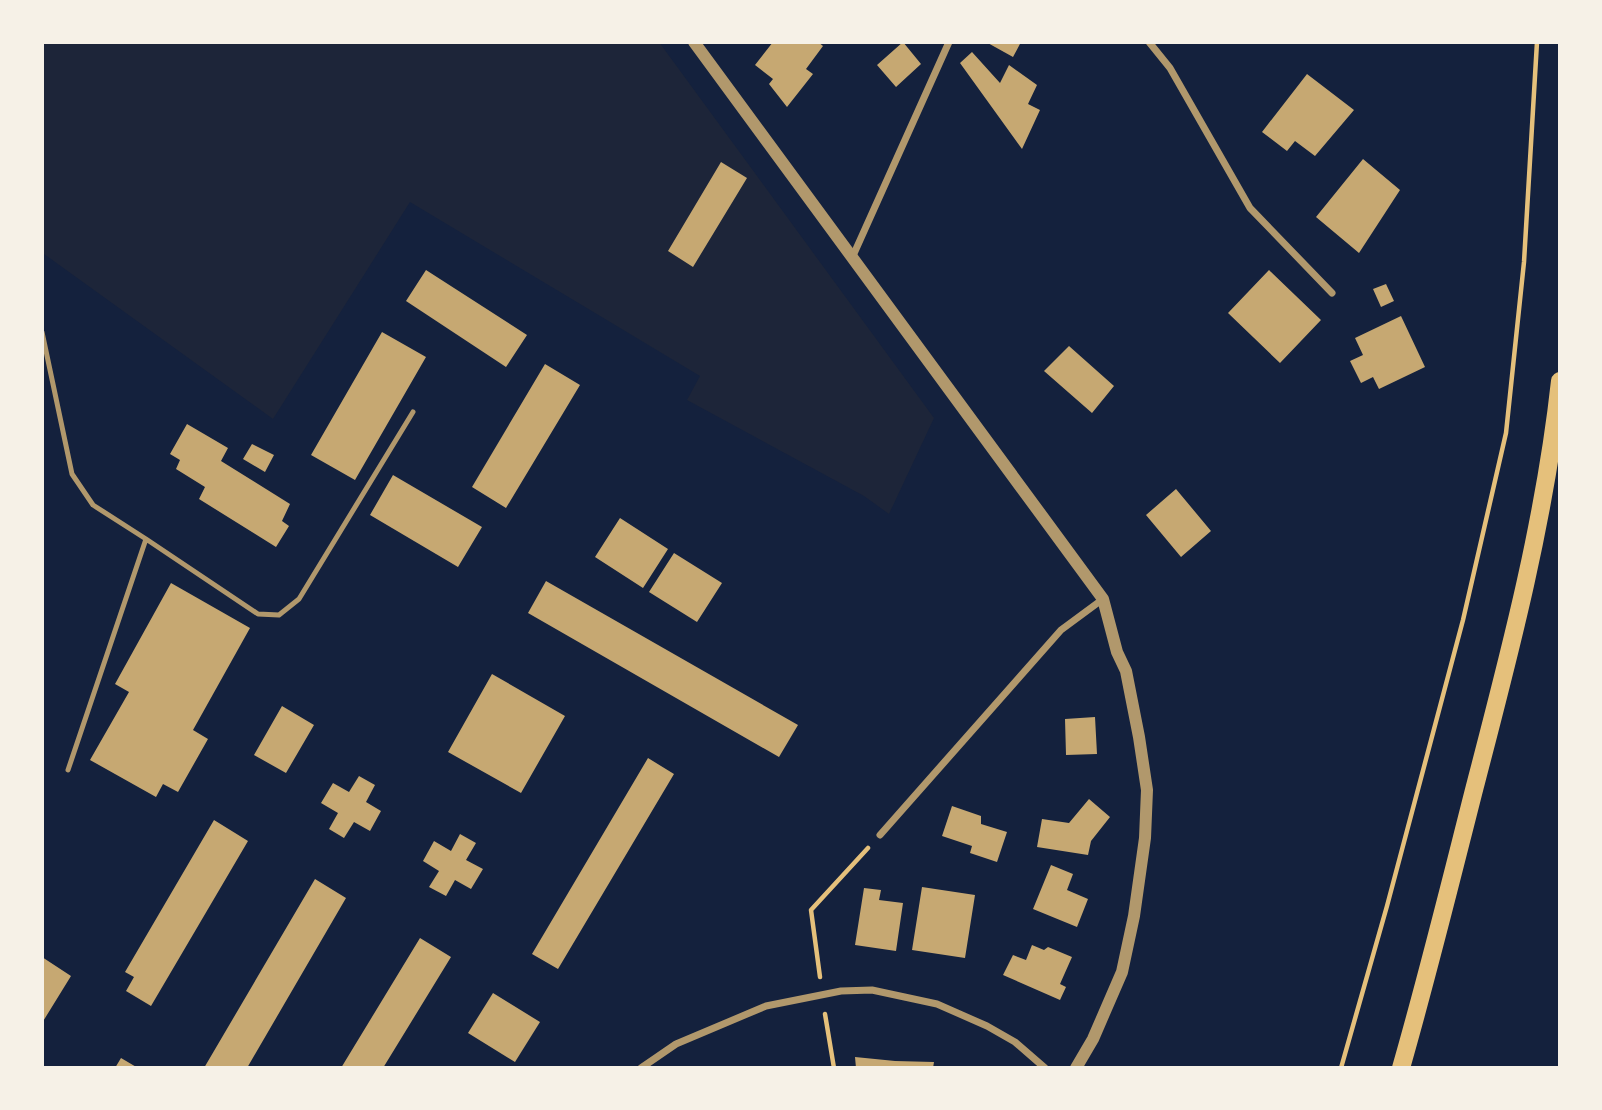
<svg xmlns="http://www.w3.org/2000/svg" width="1602" height="1110" font-family="'Titillium Web',sans-serif">
  <style>
    .green { fill: #1d2539 }
    .building { fill: #c6a872 }
    .lines { fill: none; stroke-linecap: round; stroke-linejoin: round }
    .path { stroke: #e5c07b; stroke-width: 4.5 }
    .service { stroke: #b1986c; stroke-width: 5 }
    .minor { stroke: #b1986c; stroke-width: 7 }
    .tertiary { stroke: #b1986c; stroke-width: 12 }
    .primary { stroke: #e5c07b; stroke-width: 18 }
  </style>
  <rect width="100%" height="100%" fill="#14213d"/>
  <path class="green" d="M42 42H659L934 418 889 514 864 496 687 400 700 376 410 202 273 419 44 254 42 247Z"/>
  <path class="building" d="M773 42H818L823 46 806 69 813 74 787 107 769 84 773 79 755 65Z
    M903 42 921 64 896 87 877 65Z
    M986 42H1021L1013 57Z
    M972 52 1000 83 1009 65 1037 85 1028 104 1040 110 1022 149 960 63Z
    M1307 74 1354 110 1315 156 1295 141 1287 151 1262 132Z
    M1363 159 1400 190 1359 253 1316 217Z
    M721 162 747 178 693 267 668 251Z
    M426 270 527 335 506 367 406 301Z
    M1269 270 1321 320 1280 363 1228 313Z
    M1386 284 1394 301 1381 307 1373 289Z
    M1401 316 1425 367 1379 389 1373 377 1361 383 1350 361 1363 355 1355 338Z
    M382 332 426 357 355 480 311 455Z
    M1069 346 1114 386 1092 413 1044 371Z
    M545 364 580 385 506 508 472 487Z
    M187 424 228 448 221 461 290 504 282 521 289 526 276 547 199 499 205 487 176 469 180 460 170 454Z
    M252 444 274 455 265 472 243 459Z
    M393 475 482 527 458 567 370 515Z
    M1176 489 1211 531 1181 557 1146 515Z
    M620 518 668 549 643 588 595 557Z
    M674 553 722 583 697 622 649 592Z
    M546 581 798 725 779 757 528 613Z
    M171 583 250 628 193 730 208 739 178 792 163 784 156 797 90 760 129 692 115 684Z
    M492 674 565 716 521 793 448 752Z
    M282 706 314 725 286 773 254 755Z
    M1095 717 1097 754 1066 755 1065 719Z
    M648 758 674 774 558 969 532 954Z
    M359 776 375 785 366 802 381 811 370 831 354 822 344 838 329 829 338 813 321 803 333 783 349 792Z
    M1089 799 1110 817 1091 841 1088 855 1037 847 1042 819 1069 823Z
    M952 806 981 816V824L1007 832 997 862 970 853 972 846 942 836Z
    M214 820 248 841 151 1006 126 991 134 977 125 972Z
    M460 834 476 843 466 860 483 869 471 889 455 880 446 896 429 887 439 871 423 861 434 841 451 851Z
    M1051 865 1073 874 1067 890 1088 899 1077 927 1033 909Z
    M315 879 346 898 247 1068H204Z
    M922 887 975 895 965 958 912 950Z
    M864 888 881 890 879 900 903 903 896 951 855 945Z
    M420 938 451 957 383 1068H341Z
    M1032 945 1044 950 1048 947 1072 957 1060 984 1066 987 1060 1000 1003 975 1013 955 1026 960Z
    M42 957 71 976 42 1023Z
    M493 993 540 1022 515 1062 468 1033Z
    M855 1057 895 1061 934 1062 933 1068H856Z
    M121 1058 138 1068H115Z"/>
  <g class="lines">
    <path class="path" d="M820 977 811 910 868 848
      M825 1014 834 1068
      M1341 1068 1387 906 1463 620 1506 433 1524 262 1537 42"/>
    <path class="service" d="M42 332 72 474 93 505 146 539 68 770
      M146 539 258 614 279 615 299 599 413 412"/>
    <path class="minor" d="M1149 42 1170 68 1250 208 1332 293
      M852 258 949 42
      M880 835 1061 630 1103 599
      M641 1068 676 1044 766 1006 841 991 872 990 937 1004 987 1026 1015 1042 1045 1068"/>
    <path class="tertiary" d="M694 42 1103 599 1117 652 1126 671 1139 737 1147 790 1145 838 1134 916 1122 972 1093 1039 1076 1068"/>
    <path class="primary" d="M1401 1068C1428 974 1451 880 1475 786 1510 652 1545 519 1560 381"/>
  </g>
  <rect width="1602" height="1110" fill="none" stroke="#f6f1e7" stroke-width="88"/>
</svg>
